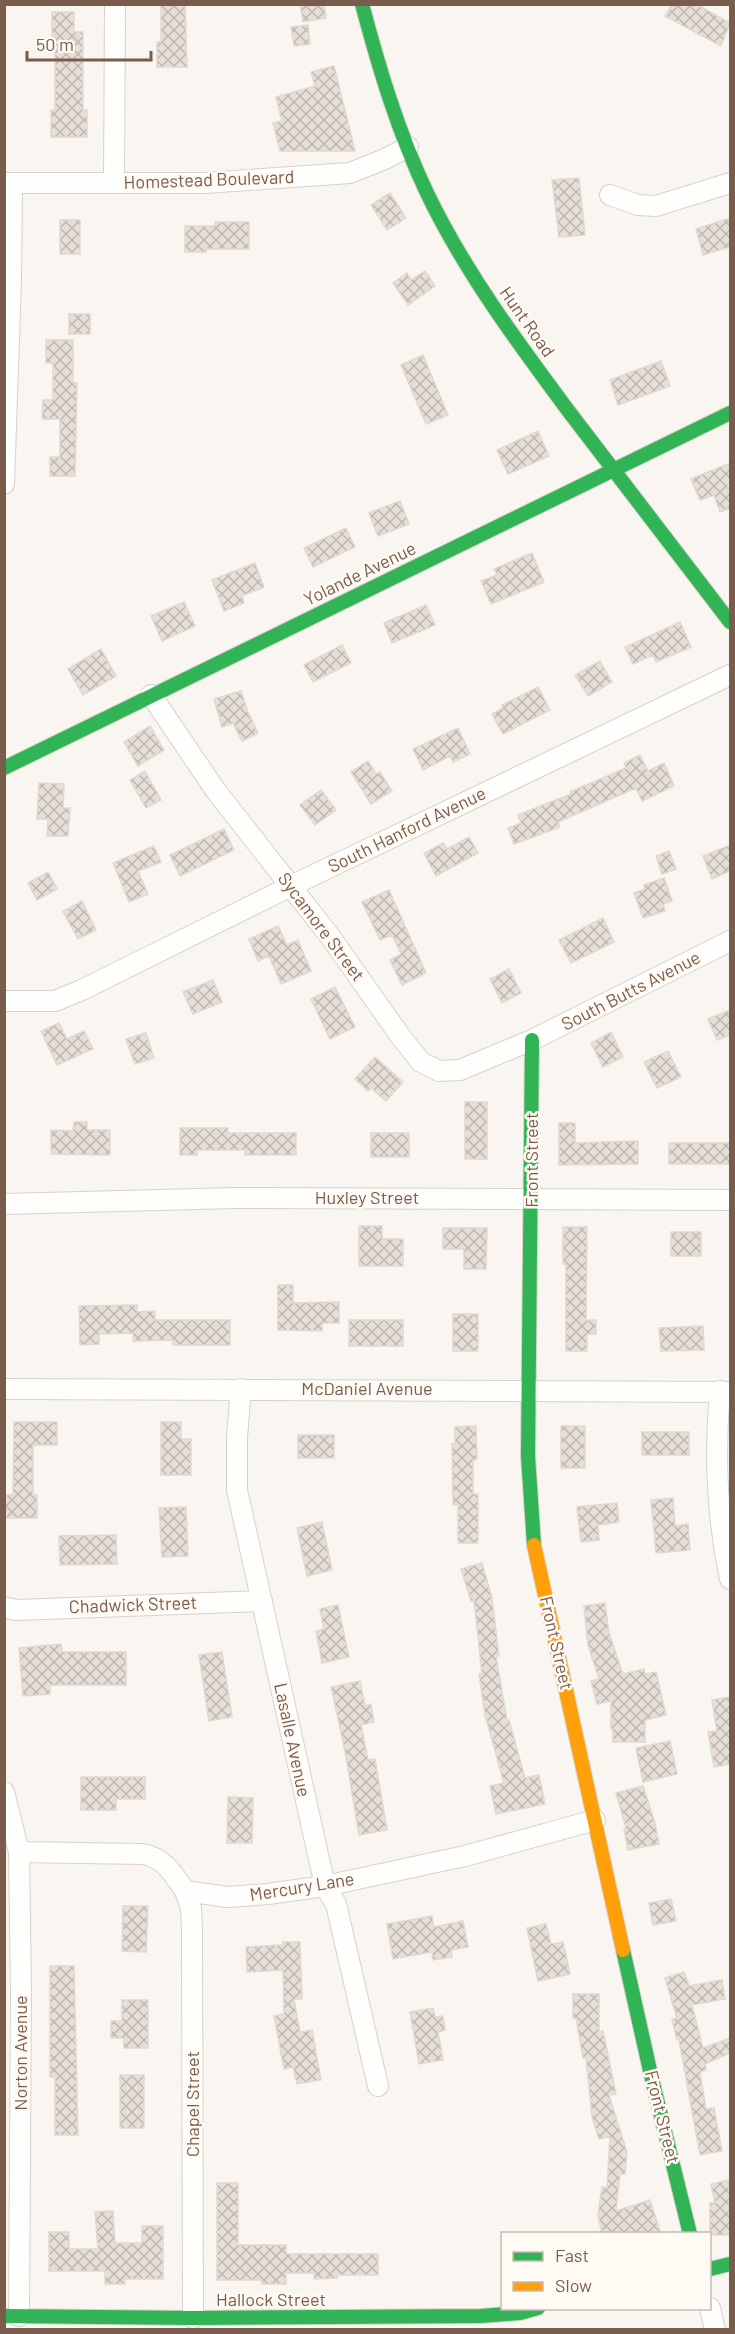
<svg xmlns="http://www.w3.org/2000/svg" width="735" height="2334" font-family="Barlow,sans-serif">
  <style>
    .building { fill: url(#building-cross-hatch); stroke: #e2d8d2; stroke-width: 1.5 }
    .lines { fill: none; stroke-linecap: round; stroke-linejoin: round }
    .street-casing { stroke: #d7d1cb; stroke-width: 22 }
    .fast-casing { stroke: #d9d2cb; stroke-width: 16 }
    .slow-casing { stroke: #d9d2cb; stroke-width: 16 }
    .street { stroke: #fefefd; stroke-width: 20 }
    .fast { stroke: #30b455; stroke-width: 14 }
    .slow { stroke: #ff9f0a; stroke-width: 14 }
    .labels { text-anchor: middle; stroke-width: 5; stroke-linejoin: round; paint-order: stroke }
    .street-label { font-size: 18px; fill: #7a5c4d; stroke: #fffaf3 }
  </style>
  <defs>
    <pattern id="building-cross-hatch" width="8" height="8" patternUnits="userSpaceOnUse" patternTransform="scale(1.5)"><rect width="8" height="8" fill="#e6ded7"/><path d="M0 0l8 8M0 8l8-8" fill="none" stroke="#bfb7b1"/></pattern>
  </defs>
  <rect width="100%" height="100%" fill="#f9f5f0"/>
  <path class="building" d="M161 4H185L187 67H157V42H161Z
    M300 4H324L326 18 303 22Z
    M672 4H696L730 23 721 46 665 16Z
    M52 12H74V32H83V110H87V137H51V110H55V36H52Z
    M308 25 310 44 294 46 291 27Z
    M334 66 355 151H280L273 123 282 121 276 97 315 86 311 72Z
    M579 178 585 235 559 237 552 180Z
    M390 193 406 218 387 230 371 205Z
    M730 218V247L703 255 696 229Z
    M60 220H80V254H60Z
    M215 222H249V249H206V252H185V226H215Z
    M425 271 435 286 408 305 393 283 407 273 411 280Z
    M69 314H90V334H69Z
    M46 340H73V383H77L75 476H50V457H60V419H42L43 400H53V363H46Z
    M423 355 448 415 426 424 401 365Z
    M661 361 670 386 618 405 610 380Z
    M538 431 549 456 508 474 497 450Z
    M730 463V482L727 484 730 493V508L720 512 714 495 700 500 691 479Z
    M400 501 409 524 378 536 369 513Z
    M346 528 355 547 313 567 304 548Z
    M532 553 544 582 491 604 481 581 497 575 494 569Z
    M255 563 264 587 242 596 244 603 224 611 212 580Z
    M184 602 195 626 162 641 151 616Z
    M426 605 435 625 392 643 384 623Z
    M680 622 691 647 656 662 653 655 633 664 625 647Z
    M342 645 351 663 313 682 304 665Z
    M101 649 116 676 83 695 68 669Z
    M600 661 612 682 588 696 575 675Z
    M538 687 550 710 503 734 492 714 503 708 502 705Z
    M241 691 248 712 258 733 242 741 233 723 222 727 214 699Z
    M150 726 164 750 138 766 124 742Z
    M458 728 470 754 453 762 450 756 423 770 413 749Z
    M640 755 648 771 664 763 674 786 642 801 636 788 558 822 560 827 514 844 508 828 521 823 518 815 571 794 570 792 626 768 624 763Z
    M368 761 376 774 380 772 392 791 371 804 351 772Z
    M145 771 161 800 146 808 130 780Z
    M39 783 64 784 63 808H70L68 836H47L48 819H37Z
    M321 790 336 810 315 825 300 805Z
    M224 829 234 850 180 876 170 855Z
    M469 837 478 853 436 876 424 853 443 843 447 849Z
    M730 845V871L712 879 703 856Z
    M154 846 161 862 138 871 148 894 129 902 113 863Z
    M669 851 676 869 662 874 656 856Z
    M48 872 57 889 37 900 28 883Z
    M664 878 672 901 663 904 665 911 643 918 634 893 645 889 644 885Z
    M389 890 426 973 402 985 390 960 401 954 392 935 380 940 362 902Z
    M82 901 96 930 78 939 63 911Z
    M603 918 614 942 571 963 559 940Z
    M278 926 287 945 298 940 311 971 281 984 269 956 258 961 249 939Z
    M509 969 521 993 502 1003 490 979Z
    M213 980 222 1002 193 1014 183 992Z
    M335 987 355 1027 330 1039 311 999Z
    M730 1010V1035L717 1040 708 1019Z
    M59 1023 67 1039 84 1031 93 1049 57 1065 41 1031Z
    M611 1032 623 1057 603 1067 591 1043Z
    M146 1033 154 1058 135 1064 126 1039Z
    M668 1051 681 1077 657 1088 644 1062Z
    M375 1057 403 1082 386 1101 371 1088 368 1091 355 1079Z
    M465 1102H487V1159H465Z
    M74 1122H87V1130H110V1155L51 1154V1130L73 1131Z
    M559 1123H575V1143L638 1141V1164L559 1165Z
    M180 1128H228V1133H296V1155H245V1150H197V1155H180Z
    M371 1133H409V1157H371Z
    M669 1143H730V1164H669Z
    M359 1226H382V1239H403V1266H359Z
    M563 1227H587L586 1320H596V1334H587V1351H566V1264H563Z
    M443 1228H487L486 1269H464V1249H443Z
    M671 1232H701V1256H671Z
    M278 1285H293V1303L339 1302V1323H322V1331L278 1330Z
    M137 1305V1312L155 1311V1320H230V1345H173V1340L133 1341V1333L99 1334V1344L80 1345 79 1306Z
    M453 1314H478V1351H453Z
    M349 1320H403V1346H349Z
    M703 1326 704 1350 661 1351 659 1328Z
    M14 1422H57V1445H33V1495H37V1518H5V1495H13Z
    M161 1422H181V1439H191V1475H161Z
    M476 1426 477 1459 473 1460V1494H478V1543H458V1505H453L452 1444H455V1427Z
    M561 1426H585V1468H561Z
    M642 1432H689V1455H642Z
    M298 1435H334V1458H298Z
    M673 1498 675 1526 688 1524 690 1550 656 1553 651 1500Z
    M617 1503 619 1522 598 1525 599 1540 581 1542 577 1507Z
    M186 1507 188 1556 162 1557 159 1508Z
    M322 1522 332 1570 307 1576 297 1528Z
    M116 1535 117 1564 60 1565 59 1536Z
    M482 1563 492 1598 499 1656H496L507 1721 509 1720 525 1778 539 1775 545 1804 496 1814 490 1786 504 1783 485 1715 479 1674H482L474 1600 471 1601 461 1569Z
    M605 1603 609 1633 623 1674 644 1669 645 1674 656 1672 666 1715 645 1720V1742H613V1729H611V1701L597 1704 591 1681 599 1679 588 1645 584 1606Z
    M338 1605 349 1657 322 1663 316 1631 324 1629 320 1609Z
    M61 1644 62 1652H126V1685H50V1694L23 1696 19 1648Z
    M222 1652 232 1717 209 1721 199 1655Z
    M360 1681 365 1706 371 1704 374 1722 361 1725 368 1760 375 1759 387 1830 359 1835 345 1751 331 1687Z
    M730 1697V1764L714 1767 708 1732 717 1731 712 1700Z
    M670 1741 677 1774 643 1782 636 1748Z
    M81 1777H145V1799H116V1810H81Z
    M643 1786 655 1823 659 1844 628 1850 624 1829 626 1828 616 1793Z
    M228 1797 253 1798 252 1843H227Z
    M671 1899 676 1921 653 1925 649 1903Z
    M123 1906H148L146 1952 122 1951Z
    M432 1916 434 1927 463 1921 468 1947 451 1950 452 1957 433 1960 432 1952 393 1959 387 1924Z
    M546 1924 551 1944 563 1942 570 1974 538 1981 527 1928Z
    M283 1942H300L302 1999H294L300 2032 312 2030 321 2080 297 2084 293 2067 284 2069 274 2016 284 2014 283 1970 247 1972 246 1947 283 1945Z
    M50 1966H74L78 2135H55V2077H50Z
    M684 1972 689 1986 722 1980 725 1999 692 2005 703 2048 730 2038V2053L705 2064 706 2070 700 2072 706 2109 714 2108 722 2151 700 2155 679 2040H677L672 2019 677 2018 665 1978Z
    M573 1994H599V2032L603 2031 616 2094 609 2095 627 2152 625 2174H620L616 2211 650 2200 661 2234H602L598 2215 602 2187 607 2188 610 2136 599 2139 592 2117 586 2058H583L576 2018H573Z
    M122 2000H148V2048H124V2038H111V2021H122Z
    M433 2008 435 2017 443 2016 445 2030 438 2032 443 2060 419 2064 410 2012Z
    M120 2075H144V2128H120Z
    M729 2180 730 2235H710V2203H715L711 2184Z
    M217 2183H238V2245H286V2254H378V2275H337V2278L314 2279V2273H286V2284H262V2280H217Z
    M113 2211 115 2243H142V2226H163V2279H125V2284H105V2271H49V2232H69V2249H98L95 2212Z"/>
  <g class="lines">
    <defs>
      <path id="street" d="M4 183H205L350 173 385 159 408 147
        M114 183 115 4
        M610 195 638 205 656 206 730 183
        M4 484 11 281 12 183
        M151 695 216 791 329 935 401 1037 421 1062 439 1071 460 1070 532 1040 730 941
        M4 1001H55L84 989 291 886 730 675
        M4 1204 235 1198 730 1200
        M4 1389 730 1392
        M241 1389 237 1437V1490L325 1886 336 1904 378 2086
        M720 1391C714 1455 717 1517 730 1579
        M4 1607 16 1610 262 1601
        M4 1792 19 1852 21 1993 19 2316
        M19 1852 143 1854C164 1858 173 1873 185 1891L228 1897 268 1894 325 1886 465 1856 595 1820
        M185 1891 191 1908 192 1930 193 2318
        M710 2308 715 2330"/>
      <path id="fast" d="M362 4C379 68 398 132 427 193 465 272 518 343 570 413 623 483 677 552 730 622
        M4 768 730 413
        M532 1040 528 1456 534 1545
        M623 1950 651 2075 690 2234
        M710 2269 730 2264
        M4 2316 193 2318 481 2316 520 2313 538 2308"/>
      <path id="slow" d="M534 1545 623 1950"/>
    </defs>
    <use href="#street" class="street-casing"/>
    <use href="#fast" class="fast-casing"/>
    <use href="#slow" class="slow-casing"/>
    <use href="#street" class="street"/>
    <use href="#fast" class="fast"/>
    <use href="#slow" class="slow"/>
  </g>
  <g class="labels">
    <g class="street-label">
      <text transform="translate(209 180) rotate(-2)" y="6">Homestead Boulevard</text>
      <text transform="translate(527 322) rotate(55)" y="6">Hunt Road</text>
      <text transform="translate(360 574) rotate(-26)" y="6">Yolande Avenue</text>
      <text transform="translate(407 830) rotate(-26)" y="6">South Hanford Avenue</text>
      <text transform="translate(321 927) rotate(53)" y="6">Sycamore Street</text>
      <text transform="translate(631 991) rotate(-27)" y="6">South Butts Avenue</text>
      <text transform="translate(532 1160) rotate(-90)" y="6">Front Street</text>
      <text x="367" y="1204">Huxley Street</text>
      <text x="367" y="1395">McDaniel Avenue</text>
      <text transform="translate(133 1605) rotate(-2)" y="6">Chadwick Street</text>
      <text transform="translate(556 1643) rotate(77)" y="6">Front Street</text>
      <text transform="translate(292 1740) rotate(78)" y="6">Lasalle Avenue</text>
      <text transform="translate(302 1887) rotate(-9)" y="6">Mercury Lane</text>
      <text transform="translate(21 2053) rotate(-90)" y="6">Norton Avenue</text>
      <text transform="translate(193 2104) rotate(-90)" y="6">Chapel Street</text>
      <text transform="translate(662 2117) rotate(76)" y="6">Front Street</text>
      <text x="271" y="2306">Hallock Street</text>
    </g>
  </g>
  <rect width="735" height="2334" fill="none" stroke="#7a5c4d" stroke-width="12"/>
  <rect x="501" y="2232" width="210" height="78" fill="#fffaf3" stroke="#cabbb1" stroke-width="1.5"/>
  <rect x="513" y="2252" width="30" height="9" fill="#30b455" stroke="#cabbb1" stroke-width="1.5"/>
  <text x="555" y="2262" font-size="18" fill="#7a5c4d">Fast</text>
  <rect x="513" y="2282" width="30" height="9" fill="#ff9f0a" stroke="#cabbb1" stroke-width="1.5"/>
  <text x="555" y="2292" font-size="18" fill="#7a5c4d">Slow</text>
  <path d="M27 51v9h124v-9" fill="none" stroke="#7a5c4d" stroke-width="3"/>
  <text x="36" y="51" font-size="18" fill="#7a5c4d" stroke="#fffaf3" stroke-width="4.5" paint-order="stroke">50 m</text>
</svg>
